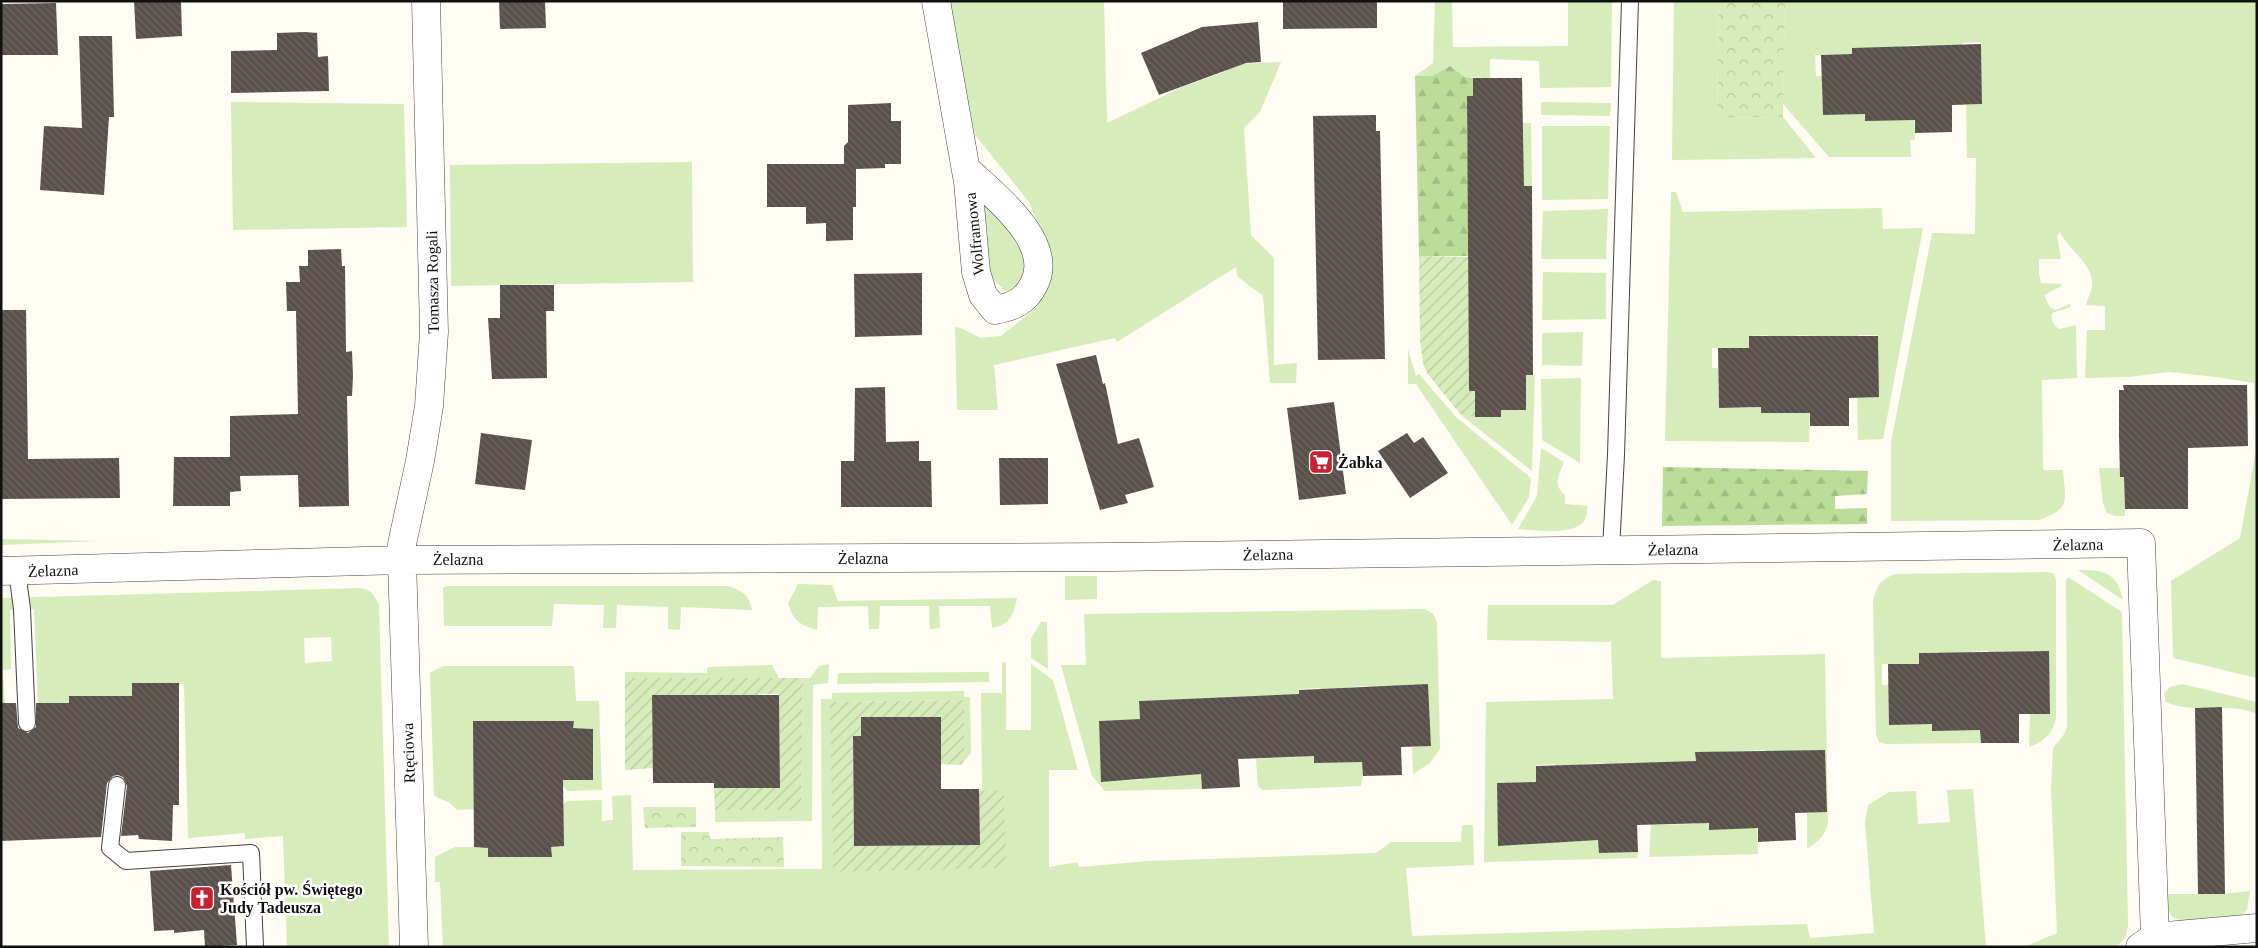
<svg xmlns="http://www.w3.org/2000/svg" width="2258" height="948" font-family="Georgia,serif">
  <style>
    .grass { fill: #d6ecba; fill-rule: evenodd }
    .forest { fill: url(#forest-firs) }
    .park { fill: url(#park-crowns) }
    .garden { fill: url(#garden-furrows) }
    .building { fill: url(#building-back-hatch) }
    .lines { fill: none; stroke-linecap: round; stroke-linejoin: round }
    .service-casing { stroke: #434343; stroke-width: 18 }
    .minor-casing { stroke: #434343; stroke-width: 29 }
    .service { stroke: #fff; stroke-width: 16 }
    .minor { stroke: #fff; stroke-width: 28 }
    .labels { text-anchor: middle; stroke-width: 5; stroke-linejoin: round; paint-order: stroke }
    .street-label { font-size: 16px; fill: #101010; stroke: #fff }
    .poi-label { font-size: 16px; font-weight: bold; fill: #101010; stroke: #fff; text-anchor: start }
  </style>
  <defs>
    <pattern id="forest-firs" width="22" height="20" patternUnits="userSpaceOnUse" patternTransform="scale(1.25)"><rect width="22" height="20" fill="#bd9"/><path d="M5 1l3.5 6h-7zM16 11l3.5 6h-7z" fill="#a0bd83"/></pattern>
    <pattern id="park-crowns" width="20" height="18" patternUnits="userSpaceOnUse" patternTransform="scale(1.25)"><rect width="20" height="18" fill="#d6ecba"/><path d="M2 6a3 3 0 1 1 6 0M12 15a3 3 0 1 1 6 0" fill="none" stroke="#b7c99f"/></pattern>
    <pattern id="garden-furrows" width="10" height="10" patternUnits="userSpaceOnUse" patternTransform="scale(1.25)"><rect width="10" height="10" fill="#d6ecba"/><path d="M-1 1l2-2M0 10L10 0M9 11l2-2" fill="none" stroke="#b7c99f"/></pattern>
    <pattern id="building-back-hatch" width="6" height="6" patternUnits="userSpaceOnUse" patternTransform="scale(1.25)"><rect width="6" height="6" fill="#59504c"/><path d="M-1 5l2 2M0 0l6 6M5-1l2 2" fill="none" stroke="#6c6561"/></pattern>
  </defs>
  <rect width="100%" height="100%" fill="#fffcf3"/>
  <path class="grass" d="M945 1H1104L1107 123 1182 87 1224 72 1236 64 1281 62 1260 112 1244 128 1251 235 1274 258V365L1297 363 1296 383H1270L1263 296 1237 276 1236 267 1117 342 1115 338 994 365 998 410H957L955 327 961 328 980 338 1001 336 1037 307 1049 278 1043 237 1029 202 975 135 957 83Z
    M1435 1H1452L1453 47 1568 46V1H1612L1611 87 1540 88 1539 61 1490 59V78L1465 77 1450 66 1432 76H1415L1433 63Z
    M1674 1H1719L1717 118 1783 117 1816 158 1672 160Z
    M1785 1H2257V678L2173 658 2171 581 2240 538 2256 451 2254 383 2216 377 2170 372 2128 377 2085 378 2087 330H2105V306L2086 305C2087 299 2091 293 2092 286 2094 264 2069 251 2060 232L2057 236 2061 259H2039V274L2041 283 2061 284 2062 286 2044 295 2050 307 2055 310 2070 304 2071 307 2052 313C2051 320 2053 325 2059 329L2076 325 2077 378 2042 380 2043 470H2063C2065 501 2072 508 2039 520L1891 521V442L1932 233 1975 234 1976 158H1967L1966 105 1982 104 1981 42 1962 43V49L1920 51V45L1901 46 1900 52 1871 48H1852V54L1815 55 1816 76H1822L1823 115 1855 114 1864 105 1865 121 1914 114 1915 140H1910L1911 157H1829L1783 104Z
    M231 102 404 104 407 227 233 230Z
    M1541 102 1611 103 1610 116 1541 115Z
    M1523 123H1531L1532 186H1524Z
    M1542 126H1610L1608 199 1542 200Z
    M692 162 693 282 451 286 450 165Z
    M1671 192H1676L1683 212 1882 208 1883 229 1923 228 1883 439 1858 440 1857 397H1879L1878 335H1858L1857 341H1818L1817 336 1797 335V341H1769L1768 335 1749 336V348H1712V368H1718L1719 408H1751L1761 398 1762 413H1782L1810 407 1809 442 1665 441Z
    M983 199 993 202 1025 255 1024 285 1009 294 987 274Z
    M1608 209 1606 259H1541L1543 211Z
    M1543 272 1606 273V319L1542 320Z
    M1583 332 1582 366 1542 365V333Z
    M1408 349 1416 376 1419 374 1457 418 1531 478 1529 497 1512 525 1416 384H1408Z
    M1526 375H1535L1532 471 1461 415 1501 417V410Z
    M1581 378 1580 463 1542 440 1541 379Z
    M1541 448 1564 462C1559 476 1552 484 1565 495V504L1588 506C1587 510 1587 518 1584 521 1573 536 1535 530 1518 529L1537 496Z
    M2099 468H2120V477H2124L2125 516H2115L2107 513 2103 503Z
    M1 539 99 541 1 545Z
    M2078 570C2104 570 2117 572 2123 600Z
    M2049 572 2054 574 2056 580V718C2054 732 2043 743 2029 747L2030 714H2050L2048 651H2029V657L1988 658V651L1968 652V658H1939V652L1919 653V664H1882V685H1889L1922 724H1980L1981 743 1886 744 1879 742 1876 735 1873 603C1876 587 1879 580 1895 574Z
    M1065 576H1097V599L1065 600Z
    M2068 577 2122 612 2128 926 2125 938 2117 947H2024L2057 933 2051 788 2053 748 2063 736 2067 728 2066 580Z
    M1653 580 1661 581V658L1825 654 1828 822C1826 835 1818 842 1807 849V813L1827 811 1824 750H1806V756L1764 757V750L1695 753 1696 767 1605 769 1604 763 1585 764 1555 771V764L1536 765V782L1497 784 1499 845 1539 844 1538 829 1598 835 1599 853 1638 852 1637 858 1484 862 1486 702 1613 699 1611 642 1487 640 1488 605H1613Z
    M798 584 832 585 838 601 1017 598C1014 614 1010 625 992 628L990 606H939L940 628 930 629 929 606H880L879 629H869L868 606 818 607 817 630C799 624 794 622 788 603Z
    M448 586H728C741 590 750 595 752 610L681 607 680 630 668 629V607L617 605 616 628H603L604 605 554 604 552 626H444L443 588Z
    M360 588C371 589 375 596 379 605L389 947H287L283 836 245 839V833L188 838 184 684 132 683V709L93 696H69V703H38L34 609 10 610 11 669 3 670 8 753 1 725V598ZM331 637 332 661 305 663 304 638Z
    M1425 609 1433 614 1437 622 1440 749 1430 763 1413 774 1412 747 1431 745 1428 684 1369 692 1368 686 1349 687V693L1319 694V688L1299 689V701L1159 706V700L1139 701 1140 719 1099 721 1102 781 1142 780V766L1201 771 1202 789 1105 791 1092 776 1061 665H1086L1084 614Z
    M1041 622H1047L1048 669 1031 658V639Z
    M1002 662 1006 663V730H1031V664L1053 680 1078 770H1049V867L1078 862 1079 867 1149 861 1376 853 1391 842H1461L1462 825H1473L1474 865 1406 868 1412 936 1807 924 1810 938 1874 933 1865 822 1868 805 1889 792 1916 791 1918 824 1950 822 1947 790 1973 789 1986 947H443L440 882H435V857L455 847H488V857H551V847L563 846V805L566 801 602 800V821L613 820 612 796 631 795 633 870 822 869 821 699H832V693L964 691V697H970L971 753 964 761V700L831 702 833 869 1005 868 1003 791H979L982 788 981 693H1002Z
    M829 664 828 683 813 685 812 821 715 822V810L801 809 803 678H810L819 666Z
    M772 665 779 678H625V672L707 673V667Z
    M443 666H574L576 701H599L602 790 568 791 557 780H593V729L573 728V721H474V809L457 810 450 803 434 796 430 673Z
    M989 672V682L837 684 838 673Z
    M2182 684 2257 702V714C2228 701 2194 715 2166 702L2164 694 2170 687Z
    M1314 749V763L1362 757 1363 776 1361 786 1263 790 1258 786 1256 759 1300 757Z
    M1697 814H1708L1709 830 1757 822 1758 854 1649 857 1651 825 1697 824Z
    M2250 891 2247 910 2238 918 2184 922 2171 916 2163 894H2225Z"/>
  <path class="forest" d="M1450 66 1465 77 1473 78V96H1467V142L1474 256H1419L1415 76H1432Z
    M1663 467 1868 471 1867 494 1835 496V509L1867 508V524L1662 526Z"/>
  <path class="park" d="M1719 1H1785L1783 117 1717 118Z
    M643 807H696V827L645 828Z
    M681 832H709L710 839 783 837 784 867 681 866Z"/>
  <path class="garden" d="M1419 256 1468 257 1469 391H1475L1478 417 1461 415 1427 373 1423 363 1420 340Z
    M625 678H803L801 810H715L714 788 780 787 779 694H759V702L746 695H652L653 768 625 770Z
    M964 700V761L961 765 941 764V717H861V736L853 737 854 846 979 845V791L1004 790 1006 868 833 872 830 702Z"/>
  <path class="building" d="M134 1H181L182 36 136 39Z
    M499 1H545L546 28 500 29Z
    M1283 1H1377V28L1283 29Z
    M56 3 58 55H1V4Z
    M1258 22 1261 62 1246 63 1159 95 1141 53 1202 27Z
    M305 32 317 33 318 57 328 56 329 91 231 93V51L277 50V33Z
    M79 36H112L114 117H109L104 195 40 190 44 126 82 128Z
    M1981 44 1982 104 1952 105V132L1915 133V120L1865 121V114L1823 115 1821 55 1852 54V48Z
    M1473 78H1522L1524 186H1532L1533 375H1526V410H1501V417H1475V391H1469L1467 96H1473Z
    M891 103V121H901V164H885V168L856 169V207H853V240L826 241V223L806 224V207H767V164H844V146L848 142V105Z
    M1376 115V131H1380L1385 359 1318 360 1313 116Z
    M341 249 342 266H345L346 352 352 351 353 376 352 396H347L349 506 299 507 298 475 240 476 241 491 230 492V506H173L174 457H230V416L298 414 296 311H287L286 282H300L299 266H308V250Z
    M922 273V335L855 337 854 274Z
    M500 285H554V311H546L547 378 492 379 488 318H500Z
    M1 310H26L28 459 119 458 120 498 1 499Z
    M1749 336H1878L1879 397 1849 398V426H1810V413H1761V407L1719 408 1718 348H1749Z
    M1096 355 1103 384 1105 383 1118 444 1139 438 1154 487 1125 495 1128 503 1100 510 1056 364Z
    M2123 385H2247L2248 446 2188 448V509H2125L2124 477H2120L2119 436V390H2124Z
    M885 387 886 442 919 441V461H931L932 507H841V461H854L855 388Z
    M1334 402 1346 494 1299 500 1287 408Z
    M481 433 532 440 525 490 475 484Z
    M1407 433 1414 443 1423 437 1448 473 1410 498 1378 451Z
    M999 458H1048V504L1000 505Z
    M2049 651 2050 714H2019V743H1981L1980 730 1932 731V724L1889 725 1888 664H1919V653Z
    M132 683H179V805H173L172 841 139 839 138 835 121 836 127 786 123 777 118 775 113 776 107 783 101 837 1 841V703H16L18 728 28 733 36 727V703H69V696H132Z
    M1428 684 1431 746 1401 747 1402 775 1363 776 1362 762 1314 763V756L1238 759 1240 787 1202 789 1201 774 1101 782 1099 721 1140 719 1139 701 1299 694V690Z
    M652 695H779L780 788H714V783H653Z
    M2222 707 2225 894H2198L2195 708Z
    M861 717H941V789H979L980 845 854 846 853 736H861Z
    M473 721H574L573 728 593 729V780H563L564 846 551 847 552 857H488V848L474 847Z
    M1825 750 1827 812 1795 813 1796 840 1758 842V828L1709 830V823L1637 825 1638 852 1599 853 1598 840 1498 846 1497 783 1536 782V766L1696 761 1695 752Z
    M231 865 237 945 205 947 204 930 174 933V930L154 931 150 871Z"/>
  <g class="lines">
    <defs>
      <path id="service" d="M1611 550 1616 455 1630 1
        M17 571 22 609 27 723
        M117 785 110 848 126 861 251 853 255 947"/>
      <path id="minor" d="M936 1 968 182 976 272 983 295 995 310C1013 307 1026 301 1034 284 1056 242 992 194 966 169
        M1 571 402 560 1113 557 2141 543 2155 937 2140 947
        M2155 937 2257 928
        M414 947 402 560V544L420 461 429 406 434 332 426 1"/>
    </defs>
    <use href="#service" class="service-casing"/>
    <use href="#minor" class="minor-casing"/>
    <use href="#service" class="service"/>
    <use href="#minor" class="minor"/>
  </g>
  <defs>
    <symbol id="supermarket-square" viewBox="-11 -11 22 22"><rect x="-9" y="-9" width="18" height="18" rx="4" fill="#c62233" stroke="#fff"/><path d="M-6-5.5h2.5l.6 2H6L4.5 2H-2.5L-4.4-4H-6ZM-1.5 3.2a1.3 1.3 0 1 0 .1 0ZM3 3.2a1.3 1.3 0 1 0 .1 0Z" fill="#fff"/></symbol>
    <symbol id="church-square" viewBox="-11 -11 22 22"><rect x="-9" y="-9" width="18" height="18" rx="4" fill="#c62233" stroke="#fff"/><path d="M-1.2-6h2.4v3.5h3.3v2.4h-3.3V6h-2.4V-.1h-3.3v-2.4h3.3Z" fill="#fff"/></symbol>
  </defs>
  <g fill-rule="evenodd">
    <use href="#supermarket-square" x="1307" y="448" width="28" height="28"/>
    <use href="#church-square" x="188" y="884" width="28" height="28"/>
  </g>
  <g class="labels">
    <g class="street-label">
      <text transform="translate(974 234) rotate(-96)" y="6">Wolframowa</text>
      <text transform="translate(432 282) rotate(-91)" y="6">Tomasza Rogali</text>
      <text transform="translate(2078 544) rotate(-1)" y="6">Żelazna</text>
      <text transform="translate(1673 549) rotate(-1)" y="6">Żelazna</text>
      <text transform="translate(1268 554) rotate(-1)" y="6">Żelazna</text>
      <text x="863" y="564">Żelazna</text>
      <text x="458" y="565">Żelazna</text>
      <text transform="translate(53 570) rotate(-2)" y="6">Żelazna</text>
      <text transform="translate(408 753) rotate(-92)" y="6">Rtęciowa</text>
    </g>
    <g class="poi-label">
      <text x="1338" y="468">Żabka</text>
      <text x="220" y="895">Kościół pw. Świętego<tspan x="220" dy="18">Judy Tadeusza</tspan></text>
    </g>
  </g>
  <rect width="2258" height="948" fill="none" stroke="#101010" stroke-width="5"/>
</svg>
